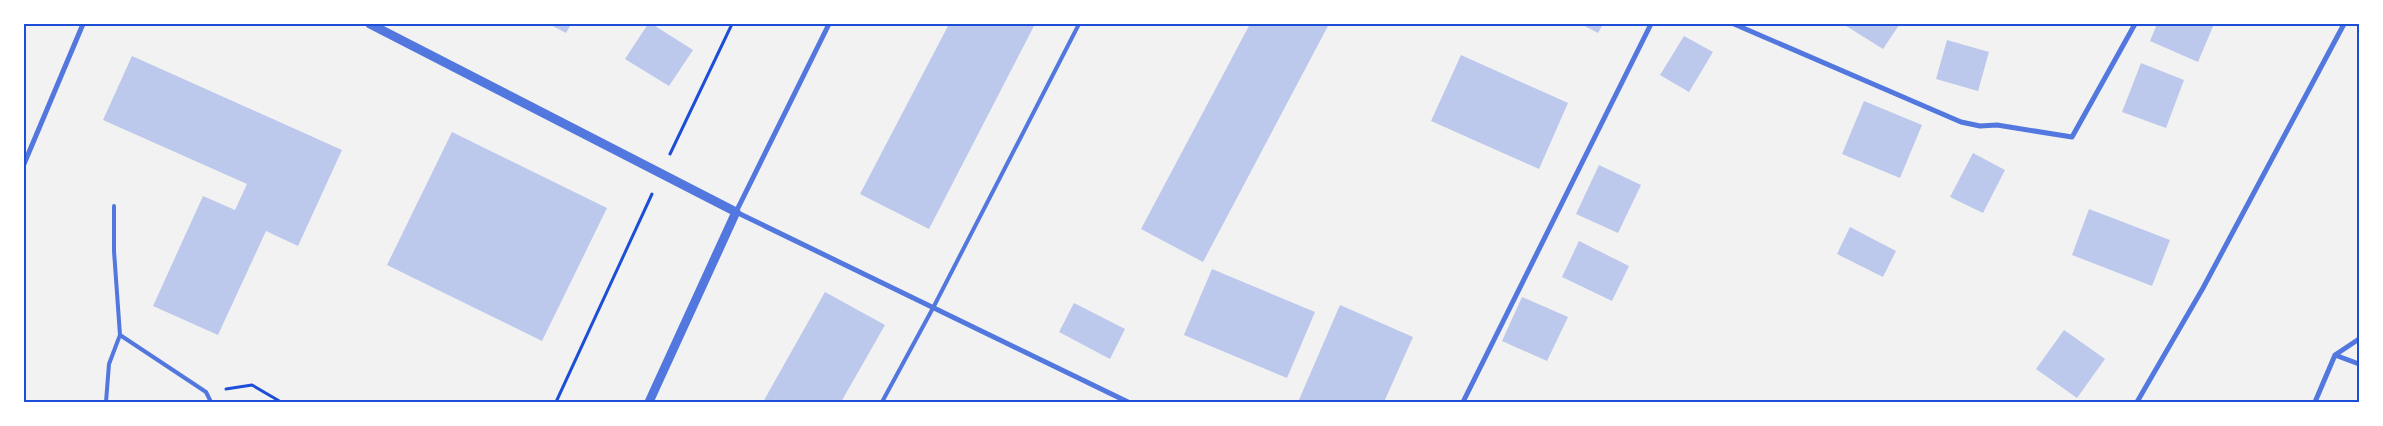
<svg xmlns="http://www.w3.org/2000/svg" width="2383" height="426" font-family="'DM Sans',sans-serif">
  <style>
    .building { fill: #bdc9ec }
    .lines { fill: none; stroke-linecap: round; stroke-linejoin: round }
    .path { stroke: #1d4ed8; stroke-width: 3 }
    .service { stroke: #5277de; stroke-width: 4 }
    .minor { stroke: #5277de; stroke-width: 5 }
    .tertiary { stroke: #5277de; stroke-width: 9 }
    .neatline { fill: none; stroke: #1d4ed8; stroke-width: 2 }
  </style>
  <rect width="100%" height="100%" fill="#f2f2f2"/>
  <path class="building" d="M549 24H571L566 33Z
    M648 24H652L693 50 669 86 625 59Z
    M949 24H1035L929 229 860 194Z
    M1250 24H1329L1203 262 1141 229Z
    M1581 24H1603L1598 33Z
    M1843 24H1897L1899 25 1883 49Z
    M2157 24H2214L2198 62 2150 41Z
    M1684 36 1713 52 1689 92 1660 75Z
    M1947 40 1989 52 1978 91 1936 79Z
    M1461 55 1568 103 1539 169 1431 121Z
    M132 56 342 150 298 246 266 231 218 335 153 306 203 196 235 210 247 184 103 120Z
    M2141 63 2184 80 2166 128 2122 112Z
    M1864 101 1922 125 1900 178 1842 154Z
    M452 132 607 208 542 341 387 265Z
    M1973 153 2005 170 1983 213 1950 197Z
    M1599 165 1641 185 1618 233 1576 214Z
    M2089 209 2170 240 2152 286 2072 255Z
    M1850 227 1896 251 1883 277 1837 254Z
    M1579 241 1629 266 1612 301 1562 277Z
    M1212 269 1315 312 1287 378 1184 335Z
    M825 292 885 325 841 402H763Z
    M1522 297 1568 317 1547 361 1502 341Z
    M1074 303 1125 329 1110 359 1059 332Z
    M1340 305 1413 337 1384 402H1298Z
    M2064 330 2105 359 2077 398 2036 369Z"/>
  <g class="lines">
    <path class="path" d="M670 154 732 24
      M226 389 252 385 281 402
      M556 402 652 194"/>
    <path class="service" d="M114 206V251L120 335 206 392 211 402
      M106 402 109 364 120 335
      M882 402 933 308 1079 24"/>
    <path class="minor" d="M829 24 736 212 1128 402
      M1734 24 1961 122 1980 126 1997 125 2072 137 2135 24
      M24 164 83 24
      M2335 355 2359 364
      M1463 402 1651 24
      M2137 402 2203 288 2344 24
      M2315 402 2335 355 2359 339"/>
    <path class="tertiary" d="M370 24 736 212 649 402"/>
  </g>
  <rect width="2383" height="426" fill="none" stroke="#ffffff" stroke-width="50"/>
  <rect x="25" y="25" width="2333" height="376" class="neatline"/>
</svg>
